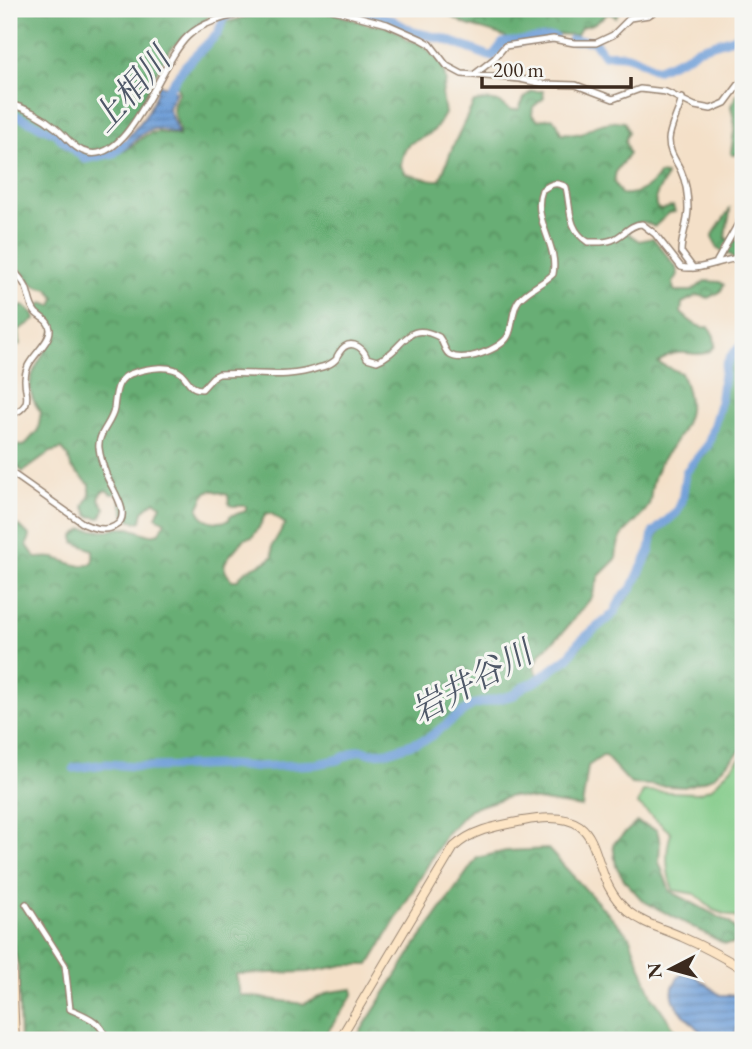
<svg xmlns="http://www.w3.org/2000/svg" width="752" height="1049" font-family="'EB Garamond','Noto Serif JP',serif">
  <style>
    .green { fill: #81ca87; stroke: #5e7a52; stroke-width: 2 }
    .forest { fill: url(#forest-crowns); stroke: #526c49; stroke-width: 2; fill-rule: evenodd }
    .water { fill: url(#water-rules); stroke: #54647a; stroke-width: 2 }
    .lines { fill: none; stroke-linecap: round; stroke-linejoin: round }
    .river { stroke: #6d9dd7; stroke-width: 9 }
    .street-casing { stroke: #988573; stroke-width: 8 }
    .secondary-casing { stroke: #988573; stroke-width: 10 }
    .street { stroke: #fff; stroke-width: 5 }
    .secondary { stroke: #fde5c5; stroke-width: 8 }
    .labels { text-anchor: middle; stroke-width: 6; stroke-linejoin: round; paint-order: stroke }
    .water-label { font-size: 33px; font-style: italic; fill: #4f5868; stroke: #f6f6f2 }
  </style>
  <defs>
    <pattern id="forest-crowns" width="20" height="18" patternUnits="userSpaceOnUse" patternTransform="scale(1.75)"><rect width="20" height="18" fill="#68ae74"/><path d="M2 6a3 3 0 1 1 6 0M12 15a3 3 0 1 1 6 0" fill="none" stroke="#578e5f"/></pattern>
    <pattern id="water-rules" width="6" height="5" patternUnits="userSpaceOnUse" patternTransform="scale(1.75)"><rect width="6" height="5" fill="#6d9dd7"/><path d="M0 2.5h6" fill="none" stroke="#5b80ae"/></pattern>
  </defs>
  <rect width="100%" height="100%" fill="#f6f6f2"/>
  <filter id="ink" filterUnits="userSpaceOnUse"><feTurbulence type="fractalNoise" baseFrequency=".0143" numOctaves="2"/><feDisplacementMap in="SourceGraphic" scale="14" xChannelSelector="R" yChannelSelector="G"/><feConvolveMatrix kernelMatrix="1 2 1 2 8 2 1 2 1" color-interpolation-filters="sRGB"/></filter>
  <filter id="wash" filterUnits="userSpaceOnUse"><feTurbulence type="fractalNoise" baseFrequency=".00686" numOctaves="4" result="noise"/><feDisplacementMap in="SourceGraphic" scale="28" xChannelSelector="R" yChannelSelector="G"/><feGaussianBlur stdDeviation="1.57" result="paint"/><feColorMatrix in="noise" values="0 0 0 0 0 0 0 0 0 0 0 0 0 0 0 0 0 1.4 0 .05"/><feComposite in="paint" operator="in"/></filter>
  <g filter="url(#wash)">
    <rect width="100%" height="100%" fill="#f4e0c8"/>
    <path class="green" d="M743 755V920L713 910 695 894 673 890C666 871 665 852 671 833L638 804 643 791 698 793 712 788Z"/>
    <path class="forest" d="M9 9H214C205 26 183 34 170 50 146 82 143 118 110 146L115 154C149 144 135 124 179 136 181 115 165 119 179 92L176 84C188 60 212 46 226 22L277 9H320L367 24 385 26 399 32 407 40 421 43 442 64 446 81 442 94 445 114C442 118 439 125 435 129 420 145 404 134 401 166L406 174C418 176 430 181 440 180L454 144 474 102C481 101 491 99 498 102 508 107 507 112 519 109L525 97 532 91H543L544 98 533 107 532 115 538 120 552 118 557 123 561 133 582 134C591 125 612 120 625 122L628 132 625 141 629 154 616 171 614 182 621 194C635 196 652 187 659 174L666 175C664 188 651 193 657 208L661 210 673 206 675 212 669 213 654 227C644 220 639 221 629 227V234L639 241 653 238 676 267 678 275 673 283 674 291H692L705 281 720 282 724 285 720 292 708 298 698 295 682 303 681 313C689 320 697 329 709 327L714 336 715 346C703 360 693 351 678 353 669 353 664 358 658 363L681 373C695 406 691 418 671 448 667 454 661 459 659 466 656 472 653 480 652 486 650 495 652 503 645 511 630 530 617 531 616 559L599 576 592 597 564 631 540 654 534 667 538 675 546 676 571 659 591 633 613 617 637 586 658 534 679 512 685 499 687 476 691 468 705 455 721 411 727 370 733 359 743 349V748L713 777 700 782 684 787 631 784 604 755 588 766 582 807 511 796 470 809 446 834 369 965H345L308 972 236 974 240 995 304 1004 330 992 353 989V995L322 1040H20L18 966 9 928V583C19 568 13 566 10 551 8 544 9 535 9 528L12 530 19 525 30 536 27 545 36 558C42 558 48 557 54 558 69 561 78 570 93 563V550L74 542V536L83 529 106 531 119 528H129L150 535 159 533 165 522 156 517 161 505 155 501 143 511 141 521 136 523 125 516 119 494H111L106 490 101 492 99 499 105 508 100 518 89 516 84 506 90 495V485L71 467 68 456 62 449 51 452 23 472 9 458V445L24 446 38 430 41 412C11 375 53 358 54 324L37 307 43 303 52 306 55 298 48 289C22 285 27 271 9 258ZM212 490 228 495 229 504 232 506H246V511L230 516 229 520C218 524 202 522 198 509L206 492ZM266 513 272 514 285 524 272 546 273 556C263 568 245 565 238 580H232C217 565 227 559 237 547 239 545 243 540 245 539 253 535 250 541 255 533 260 528 262 520 266 513Z
      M439 9H620L616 17 609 13 593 24 581 27 577 35 548 34 510 40C497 31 480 30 465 24 456 20 449 13 439 9Z
      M741 92C742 100 738 108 740 116 742 133 748 140 736 155H733L731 153 735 125 731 106 737 94Z
      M730 209C731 219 723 229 726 239L739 241 743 237V264L735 262 731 255 718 249 712 236Z
      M23 305 34 314 35 320 19 330 20 344 17 346 9 337V329L13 330C16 325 15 314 18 306Z
      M637 822 657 830 660 842 659 862 670 891 730 923 736 930 734 944H725L643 901 625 881 616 866 613 844Z
      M548 849 629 936 652 996 682 1040H355L417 943 477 858 506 851Z"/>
    <path class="water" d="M158 84 176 91 168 108 178 133C171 133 163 129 156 129 142 128 132 148 118 152L117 148C136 129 154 111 158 84Z
      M685 971H689L720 995H743V1010L733 1040H707C693 1019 652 998 685 971Z"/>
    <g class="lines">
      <path class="river" d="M341 9 390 19 413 32 444 39 492 57 503 43 554 37
        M571 40 594 41 604 55C628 53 636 58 656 70L690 55 697 49 743 35
        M162 98 185 66 218 33 224 17 239 9
        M9 112 55 133 85 159 114 153 124 144
        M74 768 106 764 151 767 228 765 256 767 317 764 337 760 360 750 370 753 388 752 427 739 472 705 514 695 524 686 535 682 569 657 578 643 614 613 621 599 632 588 650 550 653 533 677 512 682 501 686 472 708 445 720 404 725 367 731 356 743 344"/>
    </g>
  </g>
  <g filter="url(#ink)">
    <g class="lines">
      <defs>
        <path id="street" d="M330 9 387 24 421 39 430 44 447 66 462 74 520 79 544 84 576 85 613 99 640 89 666 92 695 106 711 109 725 103 743 79
          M475 74 494 59 505 46 553 39 574 43H596L613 35 630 18 649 15 658 9
          M682 98C679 112 669 128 669 140 669 153 676 160 681 171 686 182 688 196 688 209 688 224 681 237 681 252L693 268
          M9 104C26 108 42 116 56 128 67 137 74 150 89 153 131 161 161 61 188 36 207 18 236 16 261 9
          M717 261 743 215
          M9 266C15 272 22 279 26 287 30 296 29 305 36 313 41 318 49 320 50 329 51 341 33 355 28 366 17 391 42 402 9 416
          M9 471 84 524C93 528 106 532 115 526 134 516 110 487 106 474 103 466 100 456 99 448 97 434 112 423 114 409 116 391 116 377 136 372 149 368 172 364 182 374 190 382 190 389 202 389L213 377 219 374C253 371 285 380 318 368 323 367 329 365 333 362 340 357 334 360 339 353 348 338 362 345 367 358L377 361C406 350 404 319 439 337 444 343 444 351 450 355 464 363 501 349 508 336 514 325 511 310 519 300 528 289 543 284 553 274 559 245 531 219 542 190 551 184 556 181 566 187 571 208 567 229 588 242 596 242 604 243 612 240 623 236 630 224 642 224L655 234 681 267C699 272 724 259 743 257
          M26 904 65 965 70 1009C88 1017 101 1021 107 1040"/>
        <path id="secondary" d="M9 953 12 971 15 1040
          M339 1040 454 847C474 829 497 826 523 821 618 803 579 871 629 912 645 925 663 928 682 937 703 946 723 957 743 969"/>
      </defs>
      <use href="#street" class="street-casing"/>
      <use href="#secondary" class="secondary-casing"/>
      <use href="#street" class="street"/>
      <use href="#secondary" class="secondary"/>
    </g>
  </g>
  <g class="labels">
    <g class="water-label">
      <text transform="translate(130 89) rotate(-48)" y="12">上相川</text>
      <text transform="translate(471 681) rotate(-29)" y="12">岩井谷川</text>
    </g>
  </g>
  <rect width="752" height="1049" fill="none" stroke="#f6f6f2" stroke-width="35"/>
  <g transform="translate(671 969) rotate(264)" stroke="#f6f6f2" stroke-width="5" paint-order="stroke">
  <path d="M0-5L12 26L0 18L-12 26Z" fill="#3b2a1e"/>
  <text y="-10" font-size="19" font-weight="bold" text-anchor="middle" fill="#3b2a1e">N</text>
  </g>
  <path d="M482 77v10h149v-10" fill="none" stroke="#3b2a1e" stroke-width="3.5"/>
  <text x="493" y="77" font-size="21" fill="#3b2a1e" stroke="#f6f6f2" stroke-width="5" paint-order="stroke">200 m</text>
</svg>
